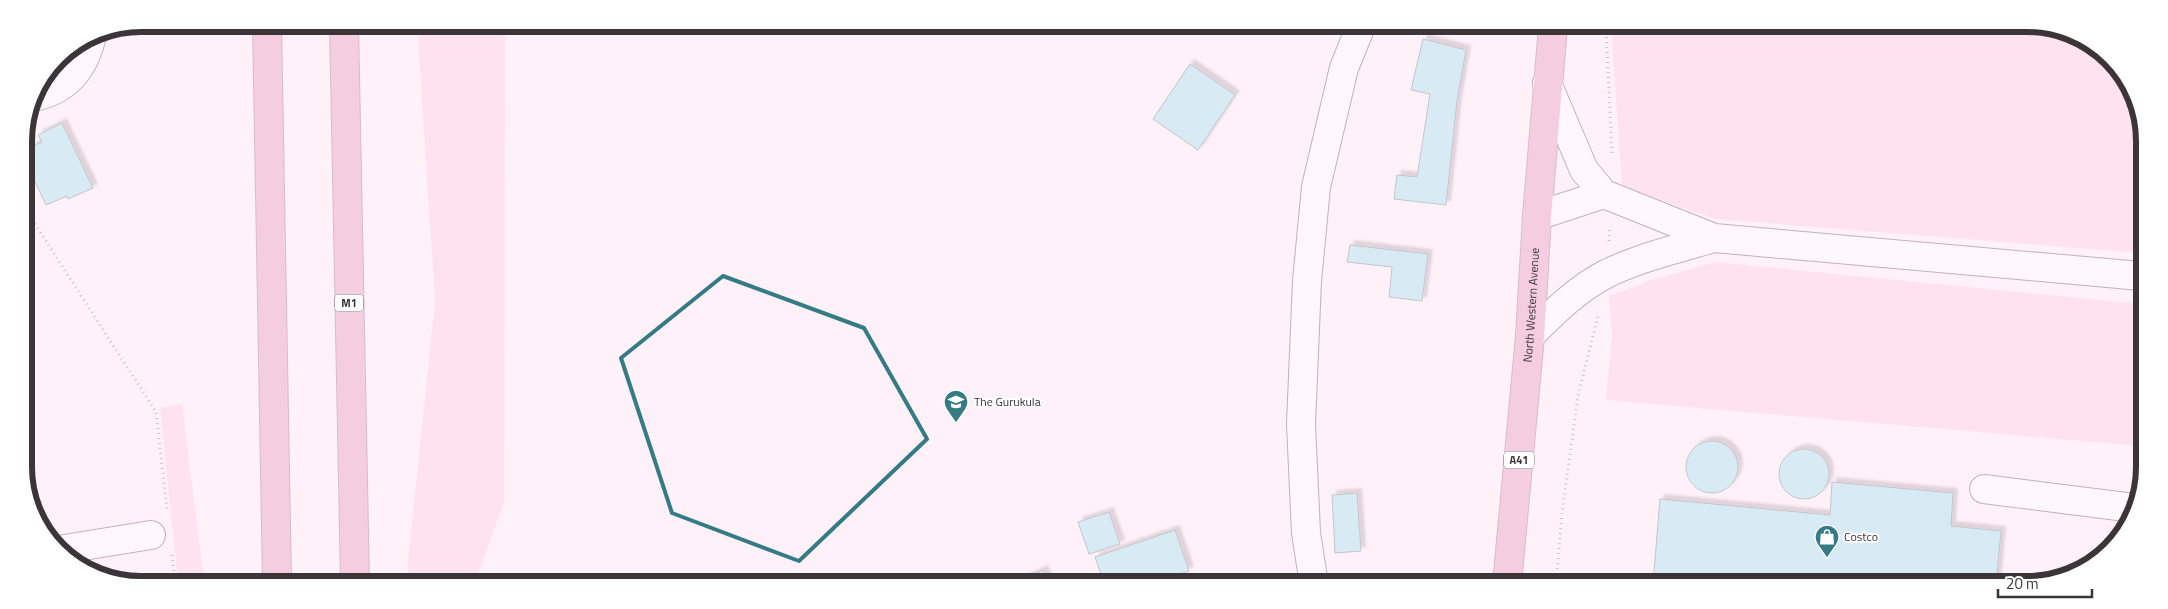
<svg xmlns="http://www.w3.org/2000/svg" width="2168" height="609" font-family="'Titillium Web',sans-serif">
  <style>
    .green { fill: #fdd1e6 }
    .building { fill: #a9e3ee; stroke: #7d8f92; filter: url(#shadow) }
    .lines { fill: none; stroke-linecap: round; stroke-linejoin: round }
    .minor-casing { stroke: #75676e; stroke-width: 30 }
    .highway-casing { stroke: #ab7c94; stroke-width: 30 }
    .path { stroke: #958c90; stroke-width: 3; stroke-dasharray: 1 4; stroke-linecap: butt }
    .minor { stroke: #fff; stroke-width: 28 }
    .highway { stroke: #e8a3c5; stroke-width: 28 }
    .marked { fill: none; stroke: #347b86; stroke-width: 4; stroke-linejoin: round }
    .labels { text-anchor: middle; stroke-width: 4; stroke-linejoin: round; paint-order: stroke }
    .shield { fill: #fff; stroke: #767274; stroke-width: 1 }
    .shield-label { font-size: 11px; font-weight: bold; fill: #3b3538 }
    .street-label { font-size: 12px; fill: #3b3538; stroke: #fff }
    .poi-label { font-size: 12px; fill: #3b3538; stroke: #fff; text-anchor: start }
    .rim { fill: none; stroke: #3b3538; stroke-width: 6 }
  </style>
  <defs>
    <filter id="shadow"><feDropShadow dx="4.5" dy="-4.5" stdDeviation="1" flood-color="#0004"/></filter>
  </defs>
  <rect width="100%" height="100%" fill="#fff1f8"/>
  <path class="green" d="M417 24H505L504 502 475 582H408V562L435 301Z
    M1611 27 2057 28 2110 58 2142 119 2141 253 1716 219 1622 187Z
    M1715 262 2140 304 2141 446 1606 400 1612 336 1609 296 1649 281Z
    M182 404 204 581H178L160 408Z"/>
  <path class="building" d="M1423 39 1466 50 1457 101 1446 205 1394 199 1397 175 1417 177 1430 94 1411 90Z
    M1190 64 1235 95 1198 150 1153 119Z
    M62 123 93 188 68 199 67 196 46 205 24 159V151L42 142 38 135Z
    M1350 245 1428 254 1422 301 1389 297 1392 267 1347 262Z
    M1686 467a26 26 0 1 1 52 0a26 26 0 1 1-52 0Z
    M1779 474a25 25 0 1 1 50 0a25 25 0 1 1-50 0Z
    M1832 482 1953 493 1951 526 2001 531 1996 585 1653 584 1660 499 1830 515Z
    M1357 493 1361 551 1335 553 1332 495Z
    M1109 512 1120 544 1089 554 1078 522Z
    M1175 530 1189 571 1154 583H1104L1095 557Z
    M1043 570 1049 583H1014Z"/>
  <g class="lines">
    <defs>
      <path id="minor" d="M1547 83 1584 170 1604 194
        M34 97C67 90 85 68 92 35
        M1537 216 1604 194 1714 238 2141 276
        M1530 336C1554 312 1578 288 1608 273 1642 257 1679 248 1714 238
        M1984 489 2134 508
        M58 550 151 535
        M1314 584 1306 533 1301 424 1307 281 1316 187 1344 68 1361 26"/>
      <g id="highway">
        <path d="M267 24 277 582"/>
        <path d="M344 24 355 582"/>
        <path id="s1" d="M1507 584 1530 336 1537 216 1553 27"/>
      </g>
    </defs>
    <use href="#minor" class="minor-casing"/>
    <use href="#highway" class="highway-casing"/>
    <path class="path" d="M1606 27 1612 156
      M24 207 156 412 167 509
      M1609 241 1610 227
      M172 555 175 581
      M1556 584 1562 513 1578 396 1598 316"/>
    <use href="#minor" class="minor"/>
    <use href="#highway" class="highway"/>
  </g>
  <path d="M0 0H2168V609H0ZM723 276 864 328 927 439 799 561 672 513 621 358Z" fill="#fff1f8" fill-opacity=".55" fill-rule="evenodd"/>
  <path class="marked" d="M723 276 864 328 927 439 799 561 672 513 621 358Z"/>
  <defs>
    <symbol id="school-pin" viewBox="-11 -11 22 30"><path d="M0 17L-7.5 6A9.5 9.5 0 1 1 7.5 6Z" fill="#347b86" stroke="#fff"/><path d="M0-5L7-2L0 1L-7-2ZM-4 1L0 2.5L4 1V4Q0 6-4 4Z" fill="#fff"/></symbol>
    <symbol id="shop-pin" viewBox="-11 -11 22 30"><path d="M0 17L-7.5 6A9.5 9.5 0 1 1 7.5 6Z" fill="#347b86" stroke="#fff"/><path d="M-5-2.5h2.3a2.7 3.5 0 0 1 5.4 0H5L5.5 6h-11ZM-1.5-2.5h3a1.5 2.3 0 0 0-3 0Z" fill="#fff"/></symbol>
  </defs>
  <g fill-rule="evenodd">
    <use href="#school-pin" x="942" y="388" width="28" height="38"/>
    <use href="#shop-pin" x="1813" y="523" width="28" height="38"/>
  </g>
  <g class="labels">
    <g class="shield">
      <rect x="335" y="294.5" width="28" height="17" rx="4"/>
      <rect x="1504" y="451.5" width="30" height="17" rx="4"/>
    </g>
    <g class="shield-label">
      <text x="349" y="307">M1</text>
      <text x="1519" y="464">A41</text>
    </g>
    <g class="street-label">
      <text dy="4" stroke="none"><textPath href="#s1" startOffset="280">North Western Avenue</textPath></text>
    </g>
    <g class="poi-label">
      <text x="974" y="406">The Gurukula</text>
      <text x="1844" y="541">Costco</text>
    </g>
  </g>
  <path d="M0 0H2168V609H0ZM141 32H2027A109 109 0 0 1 2136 141V467A109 109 0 0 1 2027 576H141A109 109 0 0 1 32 467V141A109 109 0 0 1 141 32Z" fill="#fff" fill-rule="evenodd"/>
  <path class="rim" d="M141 32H2027A109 109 0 0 1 2136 141V467A109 109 0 0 1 2027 576H141A109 109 0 0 1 32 467V141A109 109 0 0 1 141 32Z"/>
  <path d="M1998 589v8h94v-8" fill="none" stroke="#3b3538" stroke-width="2.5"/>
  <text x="2006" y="589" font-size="15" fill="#3b3538" stroke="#ffffff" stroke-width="4" paint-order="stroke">20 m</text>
</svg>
